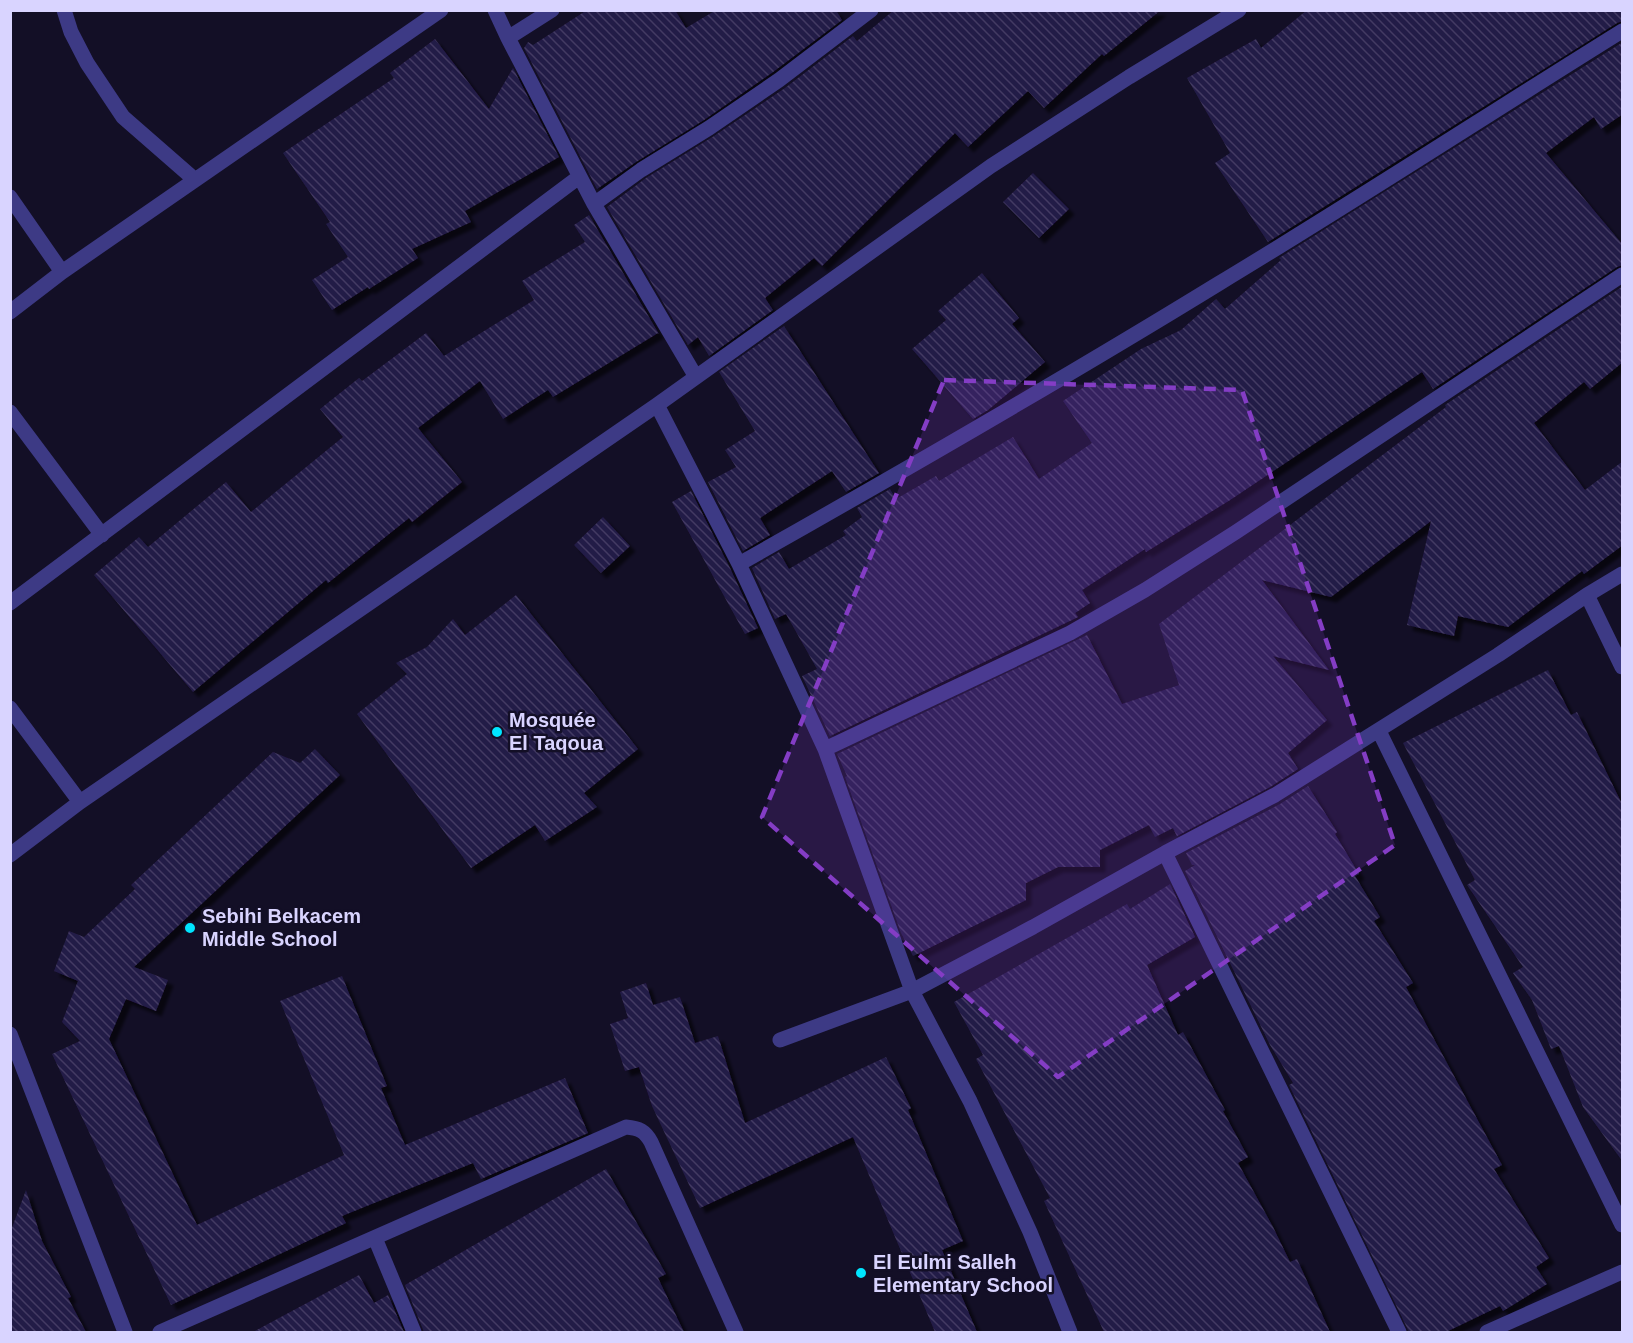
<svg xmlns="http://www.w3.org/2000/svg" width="1633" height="1343" font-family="Arial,sans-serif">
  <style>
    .building { fill: url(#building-back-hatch); filter: url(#shadow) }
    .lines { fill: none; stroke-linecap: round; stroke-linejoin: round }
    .minor { stroke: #3d3a85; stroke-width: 15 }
    .marked { fill: #843dc5; fill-opacity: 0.2; stroke: #843dc5; stroke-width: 4.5; stroke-dasharray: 12 8; stroke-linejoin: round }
    .poi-dot { fill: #00e5ff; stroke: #130f26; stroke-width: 2 }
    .labels { text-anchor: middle; stroke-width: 5; stroke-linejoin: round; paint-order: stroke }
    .poi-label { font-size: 20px; font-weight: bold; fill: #d9d4ff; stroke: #130f26; text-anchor: start }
  </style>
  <defs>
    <pattern id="building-back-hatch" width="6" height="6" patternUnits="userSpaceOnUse" patternTransform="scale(1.5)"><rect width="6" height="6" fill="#241b47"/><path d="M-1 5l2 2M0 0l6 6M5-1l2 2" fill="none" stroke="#433b63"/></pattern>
    <filter id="shadow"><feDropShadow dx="5.5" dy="5.5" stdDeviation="1.5" flood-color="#0009"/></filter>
  </defs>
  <rect width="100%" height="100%" fill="#130f26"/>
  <path class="building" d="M587 10H675L686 28 716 10H836L842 20 773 72 704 120 636 162 597 189 524 48 528 42 533 45Z
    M894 10H1161L1104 56 1102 54 1044 108 1028 91 968 147 955 133 822 266 814 258 765 298 773 310 709 356 698 337 688 345 607 207 646 178 714 136 785 88 853 36 857 41Z
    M1307 10H1623V21L1617 23 1268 242 1215 163 1230 153 1187 78 1256 39 1261 48Z
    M435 39 489 109 513 68 559 157 465 211 471 222 412 249 418 258 369 289 368 287 332 310 312 280 348 257 326 224 330 222 283 153 394 78 390 73Z
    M1623 42V114L1601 129 1594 117 1546 153 1623 245V265L1617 267 1433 389 1422 372 1230 500 1146 552 1145 549 1082 590 1090 603 1075 613 1078 617 830 736 802 676 817 669 786 614 775 619 752 568 779 552 789 569 846 535 843 531 862 517 857 508 890 489 896 499 936 476 939 481 1013 437 1039 479 1092 443 1063 401 1141 349 1181 330 1216 299 1225 309 1281 260 1279 258Z
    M1033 173 1069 209 1039 238 1003 202Z
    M589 215 659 334 658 333 553 397 548 390 503 419 480 381 418 428 462 482 412 522 409 518 328 583 326 580 193 692 94 575 139 537 148 547 226 482 251 512 343 437 320 409 359 378 362 381 426 333 444 356 534 300 522 281 585 242 574 225Z
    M982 273 1019 318 1012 324 1045 362 988 410 973 419 912 349 946 320 938 311Z
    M1623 286V362L1590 389 1584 382 1534 423 1585 490 1623 461V545L1584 574 1582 571 1508 627 1458 616 1454 636 1407 625 1431 521 1331 597 1262 580 1329 670 1273 656 1327 720 1288 753 1298 769 1270 787 1177 836 1173 828 1155 837 1149 825 1100 850V867H1058L1026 883V900L913 956 901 933 845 777 847 776 837 754 1087 635 1122 704 1179 685 1159 624 1446 407 1445 405Z
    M784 326 879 473 846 492 832 471 760 518 770 535 743 551 708 482 736 467 725 450 755 431 719 372Z
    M691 491 730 568 758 628 745 634 672 502Z
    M603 517 630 546 601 573 574 545Z
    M516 595 638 749 584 793 597 807 545 841 535 825 471 868 357 714 407 674 396 663 427 647 453 619 465 635Z
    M1548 670 1571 715 1577 712 1623 806V1162L1583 1107 1559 1046 1551 1049 1532 1000 1513 973 1523 967 1467 885 1475 880 1403 743Z
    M315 749 340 775 134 967 168 980 156 1011 126 999 109 1039 197 1225 344 1155 280 1001 342 976 387 1086 381 1088 405 1145 565 1078 588 1133 481 1179 473 1163 342 1216 346 1223 171 1305 52 1054 80 1041 62 1022 78 981 54 971 69 931 84 937 135 889 131 885 273 752 300 763Z
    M1308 786 1337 832 1335 834 1359 874 1355 876 1380 917 1374 921 1413 983 1406 987 1502 1165 1494 1169 1549 1258 1536 1267 1547 1284 1503 1311 1500 1306 1446 1332H1409L1289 1085 1293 1083 1270 1045 1185 871 1195 865H1192L1186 853 1280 804Z
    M1170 884 1195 937 1147 965 1178 1035 1183 1032 1225 1110 1223 1111 1248 1157 1238 1163 1273 1227 1290 1262 1297 1259 1330 1332H1104L1044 1201 1050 1198 976 1059 983 1055 954 1002 1127 904 1130 909Z
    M646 983 653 1005 680 997 695 1043 718 1036 745 1123 886 1057 911 1108 908 1110 963 1241 942 1250 977 1332H935L853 1137 700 1208 652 1106 639 1067 625 1071 610 1024 628 1018 620 992Z
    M606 1169 666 1274 658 1278 684 1332H424L405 1285Z
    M26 1190 42 1241 71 1297 68 1298 86 1332H10V1233Z
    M359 1275 374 1303 388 1295 404 1332H253Z"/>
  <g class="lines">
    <path class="minor" d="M64 10 71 32 87 63 123 117 194 179
      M495 10 508 38 594 204 696 377
      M508 38 552 10
      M10 197 62 272
      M594 204 641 170 709 128 779 80 871 10
      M10 312 62 272 441 10
      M657 405 739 564 825 749 912 991 970 1101 1030 1232 1070 1332
      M10 412 102 535
      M739 564C900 473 1060 381 1218 284 1354 202 1487 115 1622 31
      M1587 595 1622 667
      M10 603 579 177
      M10 708 80 802
      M1379 731 1622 1225
      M825 749 1070 633 1145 590 1236 532 1622 275
      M1165 853 1399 1332
      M10 855 80 802 657 405 991 166 1129 77 1239 10
      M10 1034 125 1332
      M780 1040 912 991 1033 927 1165 853 1275 795 1498 655 1587 595 1622 574
      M375 1238 414 1332
      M160 1332 626 1127C639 1128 645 1131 651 1142L736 1332
      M1487 1332 1622 1272"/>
  </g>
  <path class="marked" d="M944 380 1242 390 1395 845 1058 1077 762 817Z"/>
  <g class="poi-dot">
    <circle cx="497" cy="732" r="6"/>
    <circle cx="190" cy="928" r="6"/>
    <circle cx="861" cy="1273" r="6"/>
  </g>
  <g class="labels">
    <g class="poi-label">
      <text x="509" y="727">Mosquée<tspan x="509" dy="23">El Taqoua</tspan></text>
      <text x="202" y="923">Sebihi Belkacem<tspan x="202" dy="23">Middle School</tspan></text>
      <text x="873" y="1269">El Eulmi Salleh<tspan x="873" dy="23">Elementary School</tspan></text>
    </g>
  </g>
  <rect width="1633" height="1343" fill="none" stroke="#d9d4ff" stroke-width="24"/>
</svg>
